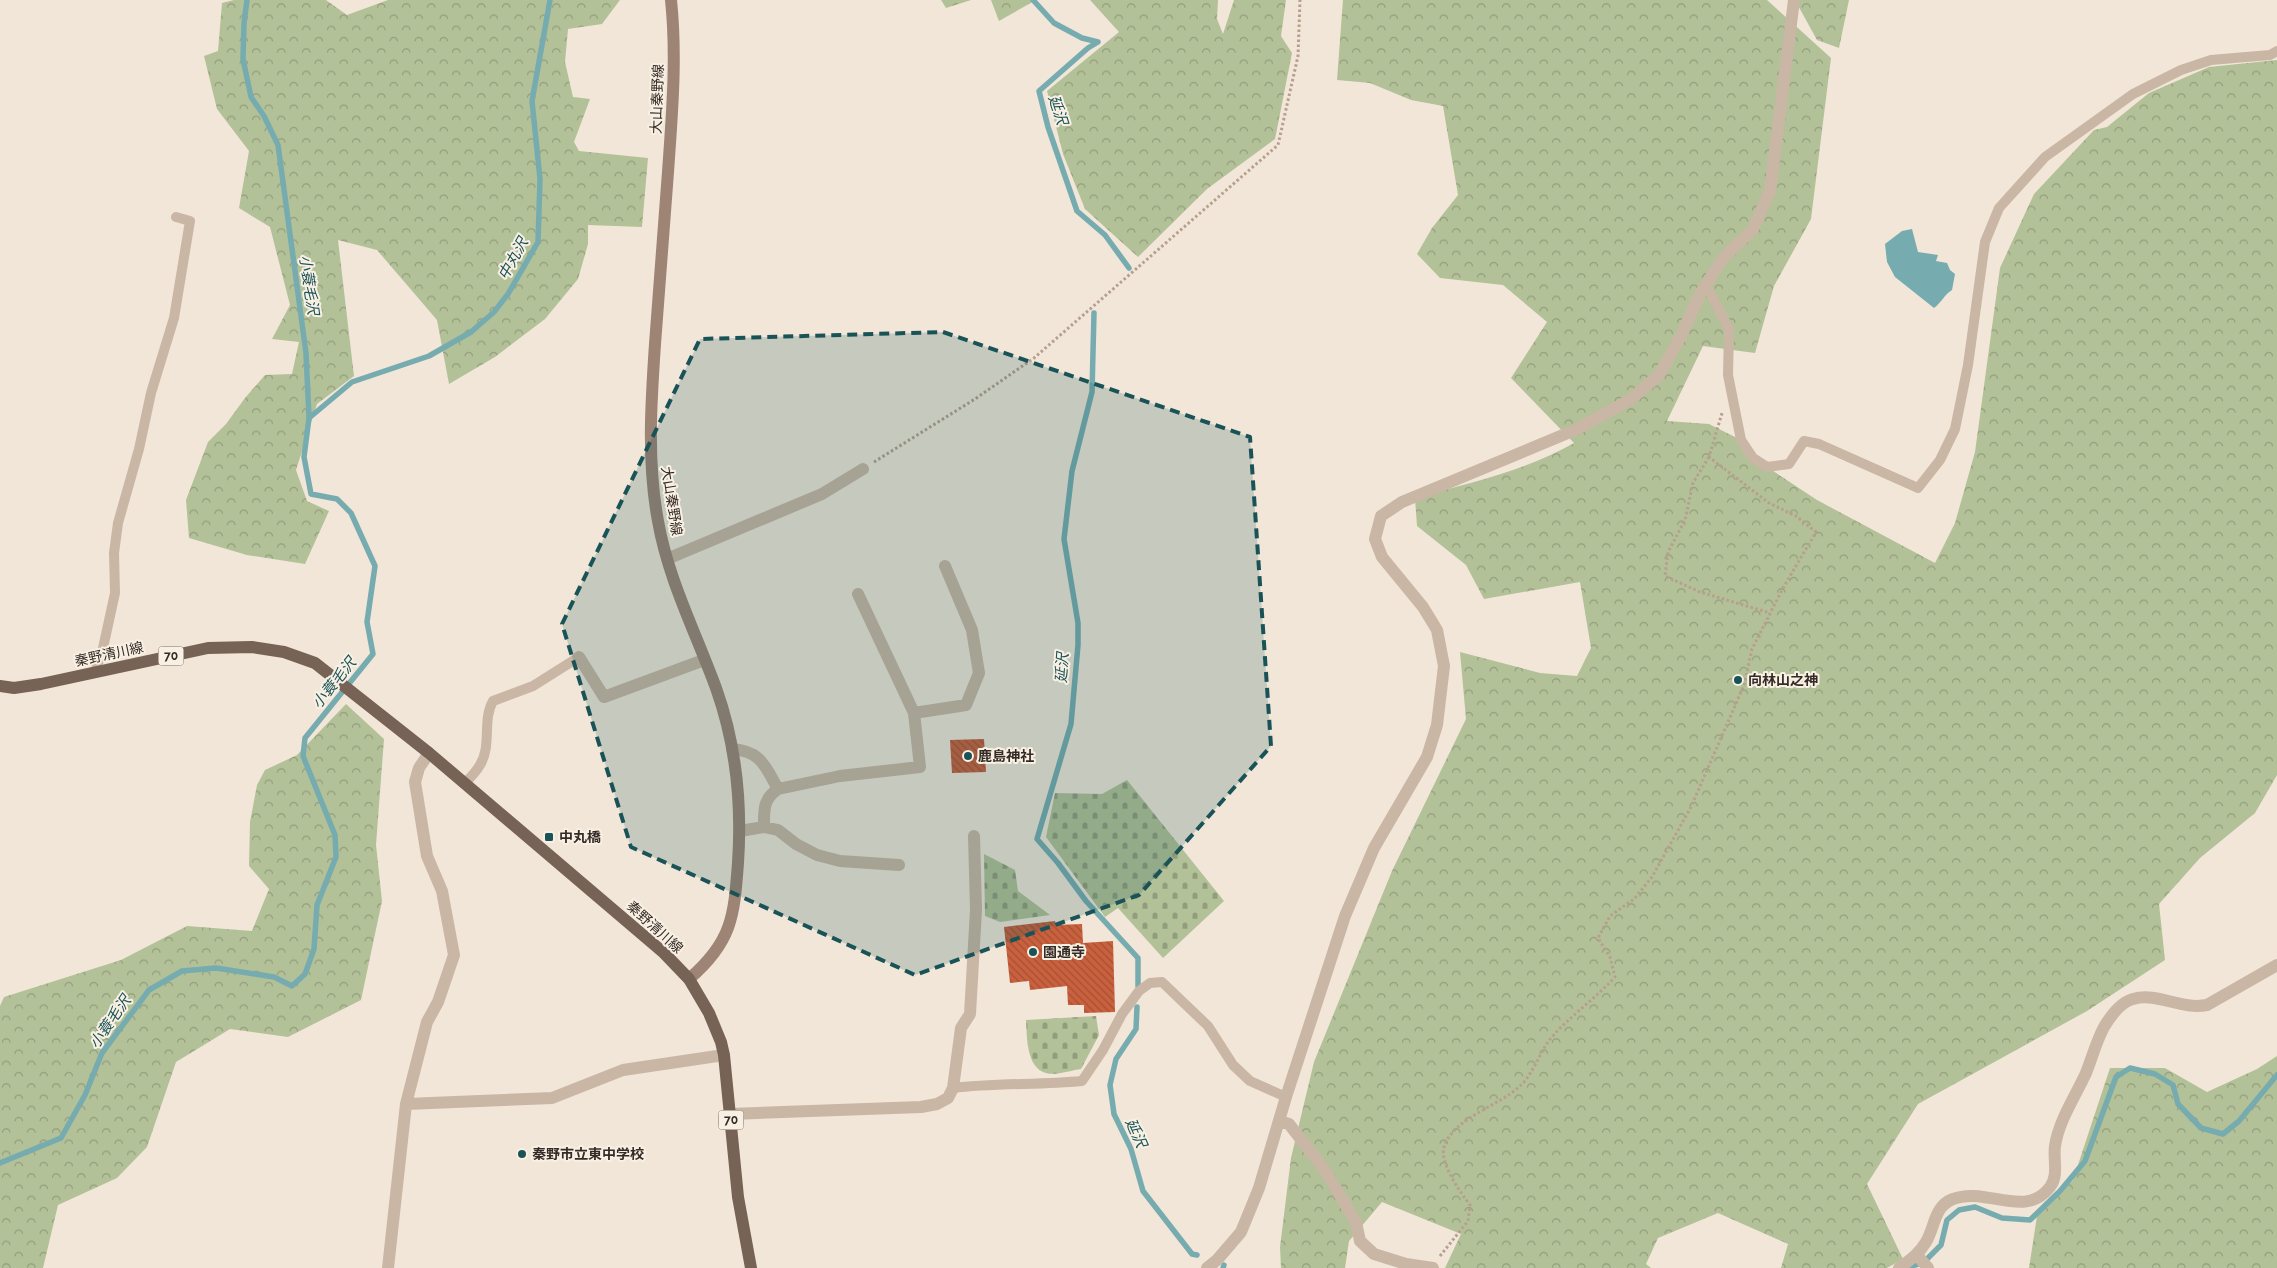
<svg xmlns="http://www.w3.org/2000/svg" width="2277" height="1268" font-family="Raleway,'Noto Sans JP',sans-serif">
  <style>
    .forest { fill: url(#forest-crowns) }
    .cemetery { fill: url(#cemetery-stones) }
    .water { fill: #76acaf }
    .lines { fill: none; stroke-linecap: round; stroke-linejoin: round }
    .stream { stroke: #76acaf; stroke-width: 5.5 }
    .building { fill: url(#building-back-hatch) }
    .path { stroke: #b69f8e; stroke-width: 3; stroke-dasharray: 2.5 2.5; stroke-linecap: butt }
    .lane { stroke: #cab6a4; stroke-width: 10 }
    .street { stroke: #cab6a4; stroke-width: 12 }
    .secondary { stroke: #9d8475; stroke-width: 12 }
    .primary { stroke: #776256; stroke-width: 12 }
    .marked { fill: #1a5357; fill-opacity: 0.2; stroke: #1a5357; stroke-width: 4; stroke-dasharray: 10 6; stroke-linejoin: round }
    .poi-dot { fill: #1a5357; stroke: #f9f0e4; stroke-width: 2 }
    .labels { text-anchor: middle; stroke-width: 4; stroke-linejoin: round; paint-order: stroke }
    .shield { fill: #f9f0e4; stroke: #70665f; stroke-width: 1 }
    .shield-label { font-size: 12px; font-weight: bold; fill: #352b26 }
    .street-label { font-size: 14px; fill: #352b26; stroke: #f9f0e4 }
    .poi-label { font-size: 14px; font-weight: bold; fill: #352b26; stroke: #f9f0e4; text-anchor: start }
    .water-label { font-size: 15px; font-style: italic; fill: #1a5357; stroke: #f9f0e4 }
  </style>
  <defs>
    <pattern id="forest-crowns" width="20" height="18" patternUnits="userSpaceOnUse" patternTransform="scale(1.25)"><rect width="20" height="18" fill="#b3c198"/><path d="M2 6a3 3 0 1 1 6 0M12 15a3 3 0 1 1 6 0" fill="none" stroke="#929d7c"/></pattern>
    <pattern id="cemetery-stones" width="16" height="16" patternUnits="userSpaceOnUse" patternTransform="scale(1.25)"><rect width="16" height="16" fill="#b3c198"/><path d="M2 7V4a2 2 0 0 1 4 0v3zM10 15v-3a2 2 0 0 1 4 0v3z" fill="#929d7c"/></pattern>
    <pattern id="building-back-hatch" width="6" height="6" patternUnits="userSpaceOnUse" patternTransform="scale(1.25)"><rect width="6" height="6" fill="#ca613e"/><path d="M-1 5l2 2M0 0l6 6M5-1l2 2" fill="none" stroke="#a55034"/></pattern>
  </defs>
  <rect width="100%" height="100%" fill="#f2e6d8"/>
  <path class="forest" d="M234 0H326L347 15 388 0H620L602 24 568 29 565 62 573 97 590 99 574 142 579 151 648 158 642 227 588 225V244L578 279 545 319 495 357 449 384 437 320 377 250 338 240 354 376 317 404 296 470 307 501 329 511 305 564 247 555 189 538 186 500 208 442 226 424 245 398 265 375 292 374 299 342 272 339 290 305 270 227 239 208 249 151 217 109 204 56 218 51 222 3Z
    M941 0H971L946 8Z
    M991 0H1036L999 21Z
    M1090 0H1218L1217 19 1223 34 1234 0H1286L1281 36 1292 53 1275 139 1207 189 1138 257 1085 209 1063 154 1047 91 1119 32Z
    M1343 0H1767L1831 58 1811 219 1774 286 1755 353 1703 346 1667 421 1709 424 1741 440 1746 453 1817 500 1935 563 1955 523 1975 452 2000 268 2034 194 2094 130 2107 127 2149 93 2209 67 2277 60V775L2255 813 2200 858 2159 904 2165 960 2087 1011 1918 1104 1867 1184 1903 1259 1887 1268H1781L1788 1244 1718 1213 1658 1238 1646 1264 1651 1268H1445L1461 1234 1382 1202 1349 1241 1345 1268H1281L1280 1247 1291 1158 1314 1062 1392 871 1466 719 1460 652 1540 673 1577 676 1591 648 1580 582 1484 599 1466 565 1417 526 1415 498C1468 483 1525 471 1574 443L1511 378 1547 322 1503 285 1440 278 1417 254 1432 228 1458 195 1443 106 1411 100 1370 83 1337 80Z
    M1795 0H1849L1839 48 1817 40Z
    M346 704 384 739 376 845 382 901 361 1000 288 1037 230 1029 176 1062 147 1147 117 1178 58 1205 43 1268H0V1006L4 997 121 960 187 926 252 931 269 889 249 866 250 822 257 785 265 770 297 755Z
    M2277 1056V1268H2029L2037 1216 2073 1180 2110 1068H2165L2207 1092 2257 1069Z"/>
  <path class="cemetery" d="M1127 780 1224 901 1163 958 1118 908 1105 917 1046 837 1055 793 1102 794Z
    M984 854 1015 870 1018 891 1050 915 1000 922 985 916Z
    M1096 1016 1099 1035 1081 1069C1072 1070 1055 1076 1046 1073 1026 1068 1027 1036 1026 1020Z"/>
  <path class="water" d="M1912 229 1918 252 1938 255 1936 261 1947 263 1950 270 1955 274 1952 290C1944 295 1942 302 1934 308L1895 277 1887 262 1885 244 1902 231Z"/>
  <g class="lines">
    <path class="stream" d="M1033 0 1054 23 1082 38 1098 42 1088 48 1039 91 1048 127 1077 211 1105 235 1129 268
      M1094 313 1092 392 1072 471 1064 539 1078 623V645L1071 724 1037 839 1058 863 1086 901 1138 958V986
      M309 418 352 382 429 356 471 332 494 312 508 294 538 242 540 179 532 101 550 0
      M1137 1007 1136 1029 1116 1059 1110 1085 1114 1114 1131 1149 1143 1191 1192 1254 1197 1255
      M0 1163 61 1138 85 1095 102 1053 149 990 182 971 216 968 274 977 292 986 305 974 314 949 317 905 336 857 335 835 303 756 305 738 373 654 367 622 375 566 351 513 337 499 311 494 304 457 309 418 306 353 278 145 264 116 251 97 243 59 244 23 247 0
      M1223 1268 1224 1265
      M1907 1268 1924 1262 1941 1245 1947 1220 1959 1210 1975 1207 2002 1218 2030 1220 2060 1191 2085 1161 2116 1077 2130 1068 2155 1074 2173 1085 2178 1104 2201 1128 2223 1134 2239 1121 2277 1075"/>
  </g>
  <path class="building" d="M984 739 986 772 952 773 950 740Z
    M1055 921 1056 925 1082 924 1083 943 1113 941 1115 1012 1084 1013V1005H1068L1067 986 1030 990 1029 981 1010 983 1004 927Z"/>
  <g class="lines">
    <path class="path" d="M1709 457 1693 483 1685 520 1668 552 1665 576 1700 592 1770 613
      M874 462 975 399 1034 358 1278 145 1298 56 1300 0
      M1440 1256 1468 1221 1470 1205C1461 1193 1439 1163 1444 1147 1453 1118 1499 1106 1520 1086 1534 1073 1539 1053 1551 1038 1570 1016 1595 999 1615 977L1610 957 1598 938 1610 916 1634 899 1652 877 1691 807 1744 685 1752 649 1783 588 1816 532 1796 516 1769 503 1709 457 1722 413"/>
    <path class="lane" d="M1706 285 1729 329 1728 375 1741 440 1753 458 1767 467 1789 464 1804 441 1819 444 1918 488 1940 460 1955 429 1968 365 1985 242 1999 208 2045 157 2133 94 2181 70 2211 60 2270 55 2277 51
      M95 672 103 648 115 593 114 553 118 523 139 449 151 393 174 318 190 221 176 217
      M465 783C470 778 476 772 480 765 492 746 482 720 493 701L533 686 579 657
      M953 1088C996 1083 1039 1085 1082 1081L1103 1050 1122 1014 1139 991 1150 983 1162 982 1208 1026 1233 1065 1250 1081 1286 1097"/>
    <path class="street" d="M667 559 822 494 863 469
      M579 657 604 697 704 660
      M914 713 966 705 979 673 972 630 945 566
      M732 749C761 751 765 766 778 789 763 799 764 810 764 827
      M778 789 840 776 920 767 914 713 858 594
      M740 831 764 827 778 830 796 844 817 855 840 861 899 865
      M406 1104 552 1098 623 1070 724 1055
      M731 1114 921 1107 937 1104 948 1098 953 1088 961 1028 970 1014 976 910 974 836
      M1279 1121 1289 1124 1324 1169 1356 1222 1360 1241 1374 1254 1406 1264 1433 1268
      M1917 1255 1928 1268
      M388 1268 406 1104 427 1022 438 1002 454 955 442 891 427 856 415 782 419 768 429 753
      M1207 1268 1217 1260 1241 1232 1259 1188 1286 1097 1345 916 1374 848 1427 757 1437 725 1444 666 1437 630 1423 607 1382 557 1375 539 1381 516 1402 502 1575 430 1630 400 1659 375 1681 336 1699 296 1723 258 1753 229 1770 191 1794 0
      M1899 1268C1910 1260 1919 1254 1926 1242 1935 1227 1934 1206 1953 1199 1986 1186 2025 1220 2050 1187 2059 1175 2053 1160 2055 1146 2059 1120 2075 1097 2086 1073 2092 1058 2096 1042 2104 1027 2110 1017 2121 1002 2133 999 2158 992 2180 1010 2207 1005L2277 965"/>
    <path class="secondary" d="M671 0C677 58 672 114 668 172 664 229 659 287 655 344 651 403 647 462 658 521 668 579 696 633 716 688 736 744 742 804 738 863 734 917 732 942 689 979"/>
    <path class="primary" d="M0 686 14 688 41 684 208 648 252 647 284 652 315 663 429 753 664 953 689 979 709 1013 721 1042 724 1055 738 1197 751 1268"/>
  </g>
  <path class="marked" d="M943 332 1250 437 1271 746 1139 895 915 975 631 847 562 624 700 339Z"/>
  <g class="poi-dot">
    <circle cx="1738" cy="680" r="5"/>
    <circle cx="968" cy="756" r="5"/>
    <rect x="544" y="832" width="10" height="10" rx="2.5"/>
    <circle cx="1033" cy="952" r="5"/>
    <circle cx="522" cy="1154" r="5"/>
  </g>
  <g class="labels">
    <g class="shield">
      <rect x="158.5" y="646.5" width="25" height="19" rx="4"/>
      <rect x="718.5" y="1110.5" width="25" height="19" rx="4"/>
    </g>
    <g class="shield-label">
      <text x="171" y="660">70</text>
      <text x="731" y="1124">70</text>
    </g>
    <g class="street-label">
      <text transform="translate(657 99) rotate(-88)" y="5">大山秦野線</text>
      <text transform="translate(672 501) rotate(81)" y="5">大山秦野線</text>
      <text transform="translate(109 654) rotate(-12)" y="5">秦野清川線</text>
      <text transform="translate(655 927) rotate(42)" y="5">秦野清川線</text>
    </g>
    <g class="poi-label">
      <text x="1748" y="685">向林山之神</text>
      <text x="978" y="761">鹿島神社</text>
      <text x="559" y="842">中丸橋</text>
      <text x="1043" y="957">園通寺</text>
      <text x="532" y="1159">秦野市立東中学校</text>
    </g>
    <g class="water-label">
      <text transform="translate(1058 110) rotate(72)" y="5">延沢</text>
      <text transform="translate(513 259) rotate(-61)" y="5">中丸沢</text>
      <text transform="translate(309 285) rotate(82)" y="5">小蓑毛沢</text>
      <text transform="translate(1062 668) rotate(-86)" y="5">延沢</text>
      <text transform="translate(334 683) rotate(-51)" y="5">小蓑毛沢</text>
      <text transform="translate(110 1022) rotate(-55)" y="5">小蓑毛沢</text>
      <text transform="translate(1136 1133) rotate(66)" y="5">延沢</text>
    </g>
  </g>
</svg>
